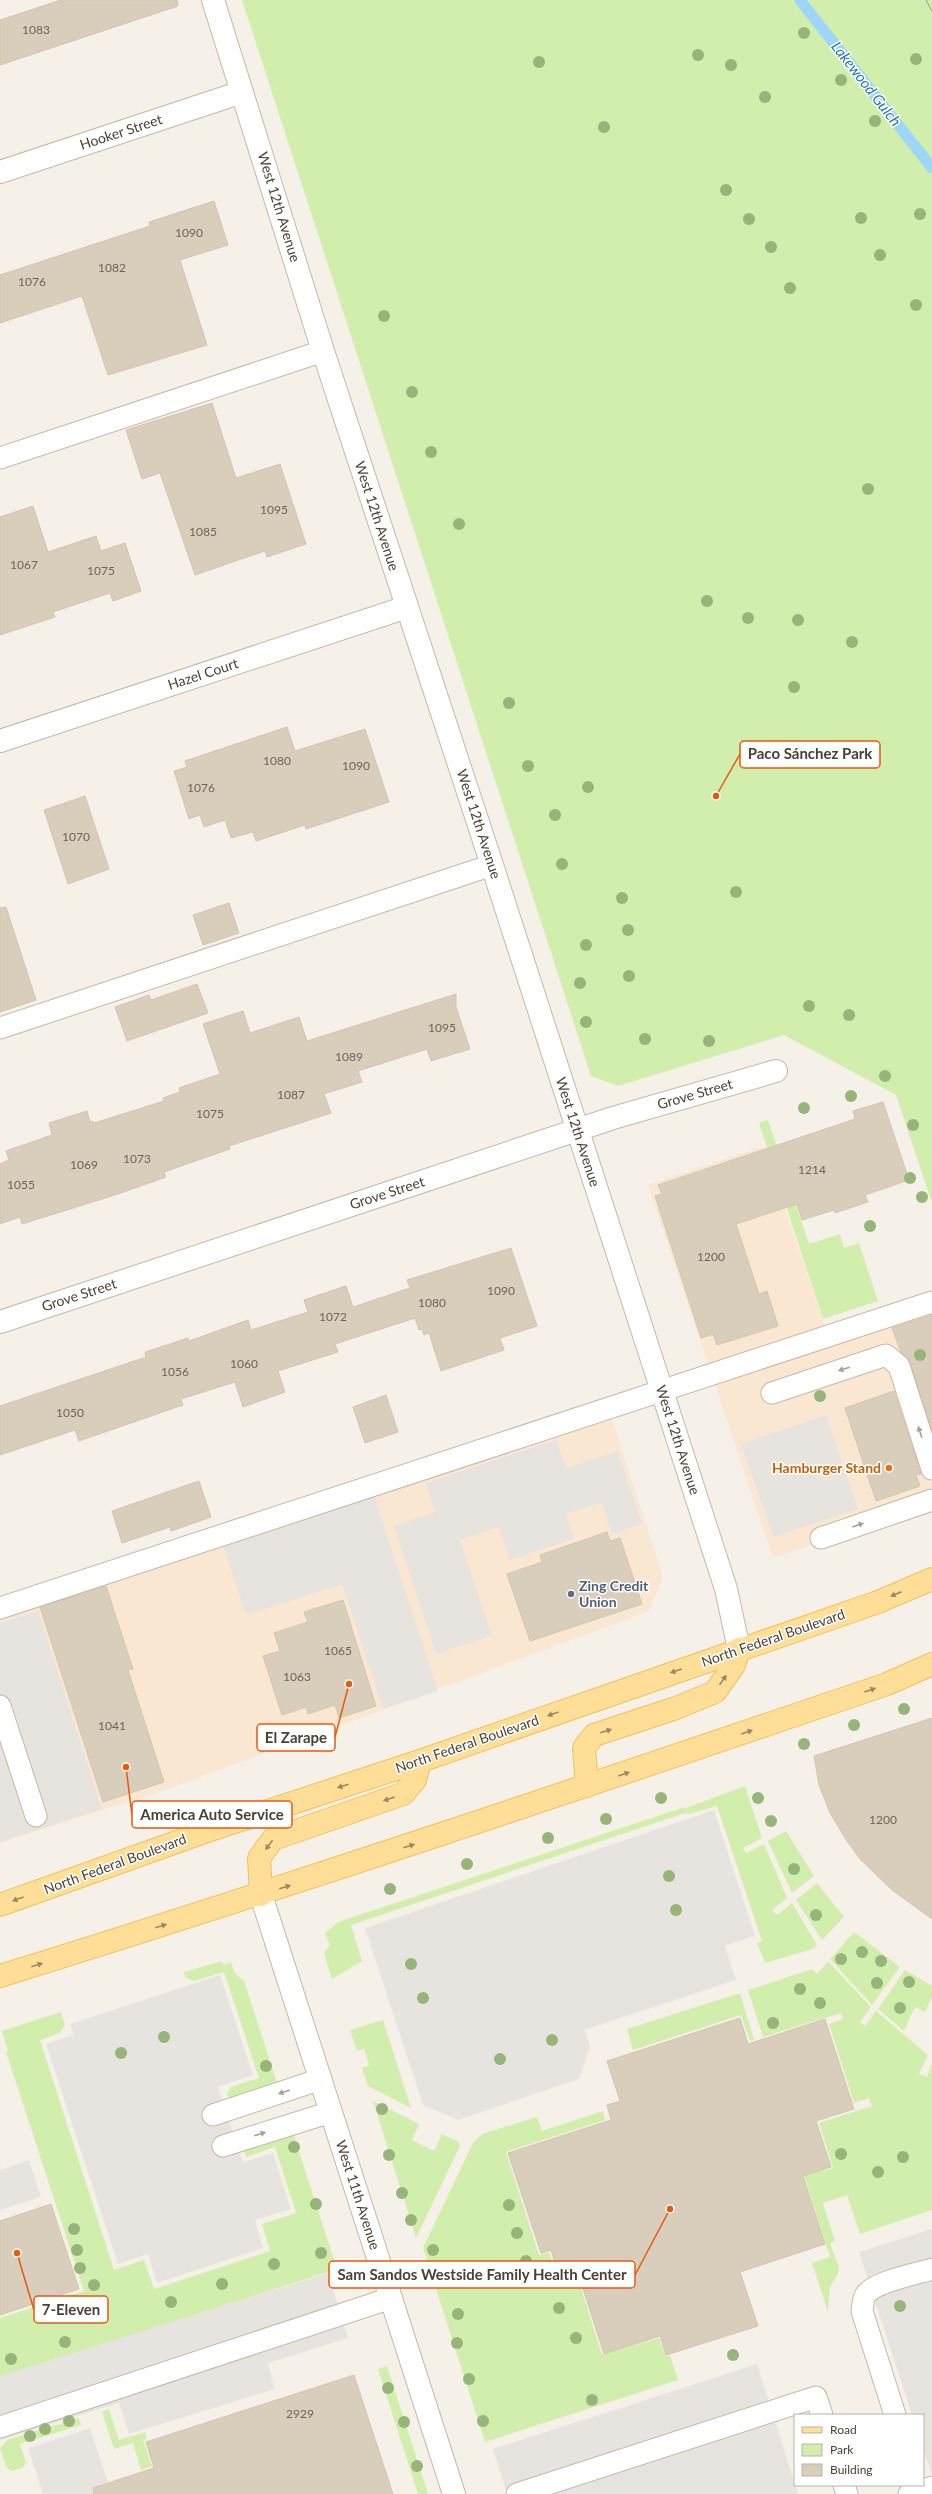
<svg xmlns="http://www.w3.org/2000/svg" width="932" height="2494" font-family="Lato,sans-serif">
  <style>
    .commercial { fill: #f9e7d1 }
    .green { fill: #d2eeac }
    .parking { fill: #e7e4e0 }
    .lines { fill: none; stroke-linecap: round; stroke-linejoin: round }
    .stream { stroke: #9ed6f9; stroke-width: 11 }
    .building { fill: #d9cdbc; stroke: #d4c5ae }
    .lane-casing { stroke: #c2b9a9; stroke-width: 23 }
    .street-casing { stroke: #c2b9a9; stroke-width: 24 }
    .primary-casing { stroke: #f1c05a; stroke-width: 24 }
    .lane { stroke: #fff; stroke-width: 21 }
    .street { stroke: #fff; stroke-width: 22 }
    .primary { stroke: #ffdf98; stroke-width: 22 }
    .tram { stroke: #989898; stroke-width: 1 }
    .tree { fill: #97b47b }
    .oneway { fill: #a4a09a }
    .oneway2 { fill: #9b8862 }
    .food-dot { fill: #e8710a; stroke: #fff; stroke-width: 1.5 }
    .service-dot { fill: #5c6f8a; stroke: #fff; stroke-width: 1.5 }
    .labels { text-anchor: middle; stroke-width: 3; stroke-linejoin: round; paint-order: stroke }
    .number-label { font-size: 12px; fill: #6e6457 }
    .street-label { font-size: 14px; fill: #4a4135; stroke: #fff }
    .food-label { font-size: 14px; font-weight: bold; fill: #c56008; stroke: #fff; text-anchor: end }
    .service-label { font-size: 14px; font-weight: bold; fill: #4e5e75; stroke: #fff; text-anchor: start }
    .water-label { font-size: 15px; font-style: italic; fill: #1f78b1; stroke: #fff }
    .leader { fill: none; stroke: #e8590c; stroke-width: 1.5 }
    .callout-dot { fill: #e8590c; stroke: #fff; stroke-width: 1.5 }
    .callout { fill: #fff; stroke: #e8590c; stroke-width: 1.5 }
    .callout-label { font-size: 15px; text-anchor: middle; font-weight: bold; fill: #4a4135 }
  </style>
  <rect width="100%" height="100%" fill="#f6f1e8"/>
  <path class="commercial" d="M764 1146 830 1342 932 1308V1504L773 1558 648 1185Z
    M612 1419 663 1577 649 1611 168 1789 0 1843V1616Z"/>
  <path class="green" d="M242 0H932V1203L896 1095 784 1035 618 1086 591 1076Z
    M768 1120 809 1244 840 1234 844 1248 859 1243 878 1301 823 1319 759 1123Z
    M745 1786 762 1838 743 1848 746 1853 764 1844 787 1898 772 1910 777 1915 792 1903 817 1945 813 1949 765 1963 757 1943 762 1941 717 1806 688 1814 686 1808Z
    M685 1807 687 1814 685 1813 351 1925 362 1961 332 1979 324 1953 330 1945 325 1933 338 1922Z
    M786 1831 814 1876 792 1893 768 1841Z
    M817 1883 844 1917 822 1940 796 1900Z
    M854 1932 900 1967 872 2005 830 1959Z
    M222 1961 223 1965 231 1962 234 1972 244 1981 278 2086 234 2100 229 2098 227 2093 231 2087 259 2078 224 1972 194 1981 185 1977 184 1972Z
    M828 1961 871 2007 860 2022 865 2026 876 2011 928 2055 919 2074 927 2077 932 2063V2210L860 2234 847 2195 823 2203 835 2241 830 2243 839 2267 838 2274 830 2287 828 2312 812 2263 830 2257 802 2169 820 2163 823 2171 833 2168 819 2123 872 2106 869 2098 854 2103 829 2024 843 2019 841 2013 763 2037 748 1990 812 1969 817 1974Z
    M905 1970 932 1986V1997L925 2012 915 2007 904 2031 878 2009Z
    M740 1993 754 2040 750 2041 741 2015 633 2050 627 2029Z
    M61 2012 65 2025 59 2033 40 2040 114 2270 144 2260 154 2289 270 2251 262 2224 296 2213 275 2147 246 2157 243 2146 292 2130 337 2269 0 2378V2318L84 2291 6 2052 8 2051 2 2031Z
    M383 2020 411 2108 368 2086 362 2068 369 2065 364 2049 357 2051 350 2030Z
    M373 2101 419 2124 412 2140 434 2151 442 2134 459 2142 460 2146 416 2238Z
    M603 2111 605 2120 506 2152 539 2255 549 2252 558 2277 576 2272 602 2355 659 2338 666 2357 670 2355 678 2380 485 2442 423 2248 473 2143 482 2134 537 2117 542 2131Z
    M387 2366 428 2494H418L378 2369Z
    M109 2409 119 2440 145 2432 147 2439 143 2440 152 2466 141 2470 133 2443 114 2449 102 2412Z
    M79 2418 81 2425 20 2444 26 2463 23 2468 11 2471 6 2467 0 2448 7 2440Z"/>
  <path class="parking" d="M826 1415 858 1509 773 1537 741 1444Z
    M556 1440 566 1468 618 1451 642 1524 612 1534 601 1503 566 1514 574 1539 510 1560 499 1527 460 1540 492 1636 436 1654 394 1526 435 1512 426 1483Z
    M374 1495 438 1691 383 1709 342 1584 246 1615 223 1545Z
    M38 1611 102 1809 0 1842V1623Z
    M714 1810 755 1936 725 1946 736 1980 585 2030 590 2047 579 2079 458 2120 423 2105 365 1928Z
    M220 1975 253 2075 218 2087 243 2162 273 2153 291 2209 255 2220 263 2248 157 2283 148 2254 118 2264 46 2044 74 2035 70 2024Z
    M29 2160 41 2197 0 2210V2170Z
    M932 2229V2475L923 2448V2415H912L859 2252Z
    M328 2273 348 2338 268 2363 275 2389 129 2434 119 2403 0 2440V2376Z
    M757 2364 798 2494H507L493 2449Z
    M90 2428 112 2494H43L28 2448Z"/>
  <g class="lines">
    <path class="stream" d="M800 0 932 168"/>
  </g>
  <path class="building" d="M61 0H177L178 6 0 65V20Z
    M214 201 228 245 180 260 207 345 108 375 82 296 0 323V275L150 226 149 222Z
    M212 403 236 478 280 464 306 544 267 557 265 551 195 575 160 473 142 479 126 430Z
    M33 506 48 552 96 536 101 551 125 543 141 591 113 601 110 593 53 612 55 617 0 635V517Z
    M287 727 295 751 365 729 389 802 306 829 305 825 256 841 253 832 231 838 225 820 204 827 200 815 189 819 174 771 187 767 185 761Z
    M85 796 109 869 68 884 44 810Z
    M229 903 239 933 203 945 193 915Z
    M6 907 36 1000 0 1012V908Z
    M197 984 208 1013 127 1041 115 1007 149 995 151 1000Z
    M456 994V1007L470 1049 431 1061 427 1049 358 1071 362 1082 324 1094 331 1113 229 1146 230 1149 164 1172 166 1177 118 1194 22 1224 20 1217 0 1224V1164L9 1160 6 1151 52 1135 49 1123 87 1111 90 1122 93 1121 94 1123 164 1101 163 1098 180 1092 179 1088 220 1074 203 1024 243 1011 250 1033 299 1017 307 1041Z
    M883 1102 909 1180 865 1195 868 1202 835 1213 834 1210 802 1220 797 1204 736 1224 759 1294 767 1291 778 1326 717 1345 713 1334 701 1338 655 1196 662 1194 658 1185 855 1119 853 1111Z
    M511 1248 537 1326 500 1338 504 1350 441 1371 429 1333 424 1335 422 1329 419 1330 415 1318 335 1344 338 1352 278 1371 285 1392 243 1407 235 1382 181 1399 183 1405 79 1441 75 1430 0 1455V1406L146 1357 145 1352 188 1338 189 1341 248 1320 251 1330 308 1312 304 1300 346 1286 353 1307 410 1288 407 1280Z
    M932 1315V1430L910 1362 901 1352 892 1328Z
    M894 1391 921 1474 916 1475 920 1486 876 1501 845 1408Z
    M386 1395 398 1432 365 1443 353 1407Z
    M199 1481 211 1517 171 1531 170 1527 122 1543 112 1511Z
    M607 1532 610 1541 620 1538 642 1604 530 1641 507 1574 542 1562 540 1555Z
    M106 1586 133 1669 128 1670 164 1782 103 1802 40 1607Z
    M343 1600 376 1706 339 1718 335 1705 308 1714 306 1707 282 1715 263 1656 280 1651 274 1633 308 1622 304 1612Z
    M932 1718V1919L892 1890 860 1859 847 1841 830 1813 819 1785 814 1756Z
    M740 2018 748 2044 825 2019 854 2109 816 2121 831 2167 803 2176 825 2244 740 2272 758 2326 666 2355 660 2336 604 2354 577 2270 559 2276 551 2250 541 2253 508 2153 611 2120 607 2105 620 2101 607 2061Z
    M51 2204 79 2289 0 2315V2221Z
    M354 2375 393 2494H94L93 2488 154 2468 146 2442Z"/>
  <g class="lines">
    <defs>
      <path id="lane" d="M0 458 323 351
        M0 1028 492 865
        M772 1393 886 1355 899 1366 932 1469
        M821 1538 932 1500
        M0 1608 932 1302
        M0 1706 36 1816
        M213 2115 321 2079
        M223 2146 331 2112
        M895 2415 862 2311C863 2305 863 2297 867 2293 878 2281 916 2274 932 2269
        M0 2427 391 2298
        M844 2485 847 2494
        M517 2494 816 2397 822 2415
        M909 2494 932 2487"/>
      <path id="street" d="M213 0 323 351 492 865 726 1589 739 1649
        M0 172 242 92
        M0 741 407 607
        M0 1322 613 1118 776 1071
        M261 1895 454 2494"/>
      <path id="primary" d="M587 1786 584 1748 594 1735 676 1708 715 1692 734 1665 739 1649
        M261 1895 259 1858 273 1839 403 1794 415 1780 420 1761
        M0 1905 213 1829 420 1761 878 1602 932 1579
        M0 1976C297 1884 592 1784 887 1684L932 1664"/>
    </defs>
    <use href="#lane" class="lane-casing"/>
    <use href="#street" class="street-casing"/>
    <use href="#primary" class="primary-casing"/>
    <use href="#lane" class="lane"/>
    <use href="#street" class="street"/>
    <use href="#primary" class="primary"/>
    <path class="tram" d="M926 0 932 11"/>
  </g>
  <g class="tree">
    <circle cx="804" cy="33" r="6"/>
    <circle cx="698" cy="55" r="6"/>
    <circle cx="916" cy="59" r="6"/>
    <circle cx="539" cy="62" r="6"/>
    <circle cx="731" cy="65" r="6"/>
    <circle cx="841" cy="80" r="6"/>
    <circle cx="765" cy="97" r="6"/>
    <circle cx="875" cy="121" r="6"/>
    <circle cx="604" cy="127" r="6"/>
    <circle cx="726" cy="190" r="6"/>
    <circle cx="920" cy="214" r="6"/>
    <circle cx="861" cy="218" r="6"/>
    <circle cx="749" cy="219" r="6"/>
    <circle cx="771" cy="247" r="6"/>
    <circle cx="880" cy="255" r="6"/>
    <circle cx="790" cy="288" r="6"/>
    <circle cx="916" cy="305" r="6"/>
    <circle cx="384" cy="316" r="6"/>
    <circle cx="412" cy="392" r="6"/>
    <circle cx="431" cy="452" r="6"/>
    <circle cx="868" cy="489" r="6"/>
    <circle cx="459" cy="524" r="6"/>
    <circle cx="707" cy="601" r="6"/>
    <circle cx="748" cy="618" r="6"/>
    <circle cx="798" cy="620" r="6"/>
    <circle cx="852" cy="642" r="6"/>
    <circle cx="794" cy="687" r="6"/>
    <circle cx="509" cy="703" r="6"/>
    <circle cx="528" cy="766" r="6"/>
    <circle cx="588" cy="787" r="6"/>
    <circle cx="555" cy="815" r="6"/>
    <circle cx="562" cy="864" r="6"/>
    <circle cx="736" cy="892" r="6"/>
    <circle cx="622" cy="898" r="6"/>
    <circle cx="628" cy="930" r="6"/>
    <circle cx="586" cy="945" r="6"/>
    <circle cx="629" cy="976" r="6"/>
    <circle cx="580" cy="983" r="6"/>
    <circle cx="809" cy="1006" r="6"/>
    <circle cx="849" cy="1015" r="6"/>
    <circle cx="586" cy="1022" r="6"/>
    <circle cx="645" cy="1039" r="6"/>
    <circle cx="709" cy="1041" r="6"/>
    <circle cx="885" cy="1076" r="6"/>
    <circle cx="851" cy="1096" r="6"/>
    <circle cx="804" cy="1108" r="6"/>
    <circle cx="913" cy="1125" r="6"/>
    <circle cx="910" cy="1178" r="6"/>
    <circle cx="922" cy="1197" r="6"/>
    <circle cx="870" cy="1226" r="6"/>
    <circle cx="920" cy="1355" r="6"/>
    <circle cx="820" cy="1396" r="6"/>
    <circle cx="904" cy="1709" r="6"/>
    <circle cx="854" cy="1725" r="6"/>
    <circle cx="804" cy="1744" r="6"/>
    <circle cx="661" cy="1798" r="6"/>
    <circle cx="758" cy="1798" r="6"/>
    <circle cx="606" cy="1819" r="6"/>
    <circle cx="771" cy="1821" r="6"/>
    <circle cx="548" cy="1838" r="6"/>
    <circle cx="467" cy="1864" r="6"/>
    <circle cx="794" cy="1869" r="6"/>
    <circle cx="669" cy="1876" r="6"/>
    <circle cx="390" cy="1889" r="6"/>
    <circle cx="676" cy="1910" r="6"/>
    <circle cx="816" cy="1915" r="6"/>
    <circle cx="862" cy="1952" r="6"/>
    <circle cx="841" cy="1959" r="6"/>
    <circle cx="881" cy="1961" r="6"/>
    <circle cx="411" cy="1964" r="6"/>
    <circle cx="909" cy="1982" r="6"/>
    <circle cx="877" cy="1983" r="6"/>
    <circle cx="800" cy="1989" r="6"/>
    <circle cx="423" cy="1998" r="6"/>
    <circle cx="820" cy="2003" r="6"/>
    <circle cx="900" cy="2008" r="6"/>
    <circle cx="773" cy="2023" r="6"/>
    <circle cx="164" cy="2037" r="6"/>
    <circle cx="552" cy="2040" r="6"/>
    <circle cx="121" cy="2053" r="6"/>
    <circle cx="500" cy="2059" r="6"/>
    <circle cx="266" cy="2066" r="6"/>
    <circle cx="382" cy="2109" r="6"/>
    <circle cx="294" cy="2147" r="6"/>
    <circle cx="841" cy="2154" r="6"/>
    <circle cx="389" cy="2155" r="6"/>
    <circle cx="903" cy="2157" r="6"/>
    <circle cx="878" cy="2172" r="6"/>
    <circle cx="402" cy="2193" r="6"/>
    <circle cx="316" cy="2204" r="6"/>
    <circle cx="509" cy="2205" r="6"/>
    <circle cx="411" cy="2220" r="6"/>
    <circle cx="74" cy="2229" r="6"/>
    <circle cx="517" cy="2233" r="6"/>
    <circle cx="77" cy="2250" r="6"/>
    <circle cx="433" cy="2250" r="6"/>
    <circle cx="321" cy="2253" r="6"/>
    <circle cx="526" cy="2261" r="6"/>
    <circle cx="274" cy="2264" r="6"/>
    <circle cx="80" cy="2268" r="6"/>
    <circle cx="222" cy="2284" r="6"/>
    <circle cx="94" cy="2285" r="6"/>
    <circle cx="171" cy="2302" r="6"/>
    <circle cx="900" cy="2306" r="6"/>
    <circle cx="559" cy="2308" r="6"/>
    <circle cx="458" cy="2314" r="6"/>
    <circle cx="576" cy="2338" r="6"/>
    <circle cx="65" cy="2342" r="6"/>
    <circle cx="457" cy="2343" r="6"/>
    <circle cx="733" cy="2355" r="6"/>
    <circle cx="11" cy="2359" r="6"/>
    <circle cx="469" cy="2379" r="6"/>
    <circle cx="388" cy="2388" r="6"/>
    <circle cx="592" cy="2400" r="6"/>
    <circle cx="69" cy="2421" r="6"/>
    <circle cx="483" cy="2421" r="6"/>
    <circle cx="404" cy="2422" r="6"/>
    <circle cx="45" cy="2429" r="6"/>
    <circle cx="30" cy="2436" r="6"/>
    <circle cx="417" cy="2466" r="6"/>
  </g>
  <defs><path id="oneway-solid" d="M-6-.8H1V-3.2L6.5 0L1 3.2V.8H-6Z"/></defs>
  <g class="oneway">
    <use href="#oneway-solid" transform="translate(844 1369) rotate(162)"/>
    <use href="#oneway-solid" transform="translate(920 1432) rotate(-108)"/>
    <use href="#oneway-solid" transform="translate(858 1525) rotate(-19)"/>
    <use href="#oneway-solid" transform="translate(284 2092) rotate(162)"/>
    <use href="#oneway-solid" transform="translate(260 2134) rotate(-18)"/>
  </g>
  <g class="oneway2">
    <use href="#oneway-solid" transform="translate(896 1594) rotate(157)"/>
    <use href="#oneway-solid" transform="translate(676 1671) rotate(161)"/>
    <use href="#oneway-solid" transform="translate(723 1680) rotate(-55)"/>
    <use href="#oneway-solid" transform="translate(870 1690) rotate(-19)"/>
    <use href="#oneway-solid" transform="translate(553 1714) rotate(161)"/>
    <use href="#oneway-solid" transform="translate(606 1731) rotate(-18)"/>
    <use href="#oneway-solid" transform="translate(747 1732) rotate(-19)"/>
    <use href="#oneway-solid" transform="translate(624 1774) rotate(-19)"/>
    <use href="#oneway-solid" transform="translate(343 1786) rotate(162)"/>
    <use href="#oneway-solid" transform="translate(389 1799) rotate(161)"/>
    <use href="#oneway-solid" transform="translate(269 1845) rotate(126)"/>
    <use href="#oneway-solid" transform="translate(409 1846) rotate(-18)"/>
    <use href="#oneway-solid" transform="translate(285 1887) rotate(-18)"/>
    <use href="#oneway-solid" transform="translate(18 1899) rotate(160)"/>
    <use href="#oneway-solid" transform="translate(161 1926) rotate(-17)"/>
    <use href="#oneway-solid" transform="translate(37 1965) rotate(-17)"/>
  </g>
  <circle class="food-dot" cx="889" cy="1468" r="4"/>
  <circle class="service-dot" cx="571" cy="1594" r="4"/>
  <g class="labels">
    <g class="number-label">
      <text x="36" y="34">1083</text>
      <text x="189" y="237">1090</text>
      <text x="112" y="272">1082</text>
      <text x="32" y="286">1076</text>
      <text x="274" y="514">1095</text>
      <text x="203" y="536">1085</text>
      <text x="24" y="569">1067</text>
      <text x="101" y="575">1075</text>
      <text x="277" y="765">1080</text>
      <text x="356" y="770">1090</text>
      <text x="201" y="792">1076</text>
      <text x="76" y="841">1070</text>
      <text x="442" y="1032">1095</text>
      <text x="349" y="1061">1089</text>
      <text x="291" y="1099">1087</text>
      <text x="210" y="1118">1075</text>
      <text x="137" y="1163">1073</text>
      <text x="84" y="1169">1069</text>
      <text x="812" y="1174">1214</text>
      <text x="21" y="1189">1055</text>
      <text x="711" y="1261">1200</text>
      <text x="501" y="1295">1090</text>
      <text x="432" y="1307">1080</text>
      <text x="333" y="1321">1072</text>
      <text x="244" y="1368">1060</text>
      <text x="175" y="1376">1056</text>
      <text x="70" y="1417">1050</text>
      <text x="338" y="1655">1065</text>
      <text x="297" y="1681">1063</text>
      <text x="112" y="1730">1041</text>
      <text x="883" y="1824">1200</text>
      <text x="300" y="2418">2929</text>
    </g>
    <g class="street-label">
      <text transform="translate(121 132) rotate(-18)" y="5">Hooker Street</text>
      <text transform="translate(279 207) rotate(73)" y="5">West 12th Avenue</text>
      <text transform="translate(377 516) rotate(72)" y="5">West 12th Avenue</text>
      <text transform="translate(203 674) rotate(-18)" y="5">Hazel Court</text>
      <text transform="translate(479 824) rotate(72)" y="5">West 12th Avenue</text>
      <text transform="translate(695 1094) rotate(-16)" y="5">Grove Street</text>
      <text transform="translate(578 1132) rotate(72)" y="5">West 12th Avenue</text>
      <text transform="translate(387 1193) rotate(-18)" y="5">Grove Street</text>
      <text transform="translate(79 1295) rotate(-18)" y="5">Grove Street</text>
      <text transform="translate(678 1440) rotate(72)" y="5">West 12th Avenue</text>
      <text transform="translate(773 1638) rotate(-19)" y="5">North Federal Boulevard</text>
      <text transform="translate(467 1744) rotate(-19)" y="5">North Federal Boulevard</text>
      <text transform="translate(115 1864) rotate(-20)" y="5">North Federal Boulevard</text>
      <text transform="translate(358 2195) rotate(72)" y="5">West 11th Avenue</text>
    </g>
    <g class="food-label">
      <text x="881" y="1473">Hamburger Stand</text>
    </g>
    <g class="service-label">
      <text x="579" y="1591">Zing Credit<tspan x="579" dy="16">Union</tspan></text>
    </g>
    <g class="water-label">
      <text transform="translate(866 84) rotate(52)" y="5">Lakewood Gulch</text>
    </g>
  </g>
  <path class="leader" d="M716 796L740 754M349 1684L335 1737M126 1767L132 1815M670 2209L635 2275M17 2253L34 2310"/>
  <g class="callout-dot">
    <circle cx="716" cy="796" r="4"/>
    <circle cx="349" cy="1684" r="4"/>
    <circle cx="126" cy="1767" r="4"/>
    <circle cx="670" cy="2209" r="4"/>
    <circle cx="17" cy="2253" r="4"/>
  </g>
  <g class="callout">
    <rect x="740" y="741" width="140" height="27" rx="4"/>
    <rect x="257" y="1724" width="78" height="27" rx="4"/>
    <rect x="132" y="1801" width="160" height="27" rx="4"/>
    <rect x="329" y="2261" width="306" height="27" rx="4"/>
    <rect x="34" y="2296" width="74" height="27" rx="4"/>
  </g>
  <g class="callout-label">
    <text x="810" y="759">Paco Sánchez Park</text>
    <text x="296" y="1743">El Zarape</text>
    <text x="212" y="1820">America Auto Service</text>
    <text x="482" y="2280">Sam Sandos Westside Family Health Center</text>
    <text x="71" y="2315">7-Eleven</text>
  </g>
  <rect x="794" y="2414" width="130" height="72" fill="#ffffff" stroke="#b7b3ae"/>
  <rect x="802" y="2427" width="20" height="6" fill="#ffdf98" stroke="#b7b3ae"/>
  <text x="830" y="2434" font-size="12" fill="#4a4135">Road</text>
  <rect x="802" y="2444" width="20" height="12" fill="#d2eeac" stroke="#b7b3ae"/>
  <text x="830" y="2454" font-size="12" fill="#4a4135">Park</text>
  <rect x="802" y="2464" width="20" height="12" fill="#d9cdbc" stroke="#b7b3ae"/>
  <text x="830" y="2474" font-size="12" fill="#4a4135">Building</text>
</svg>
